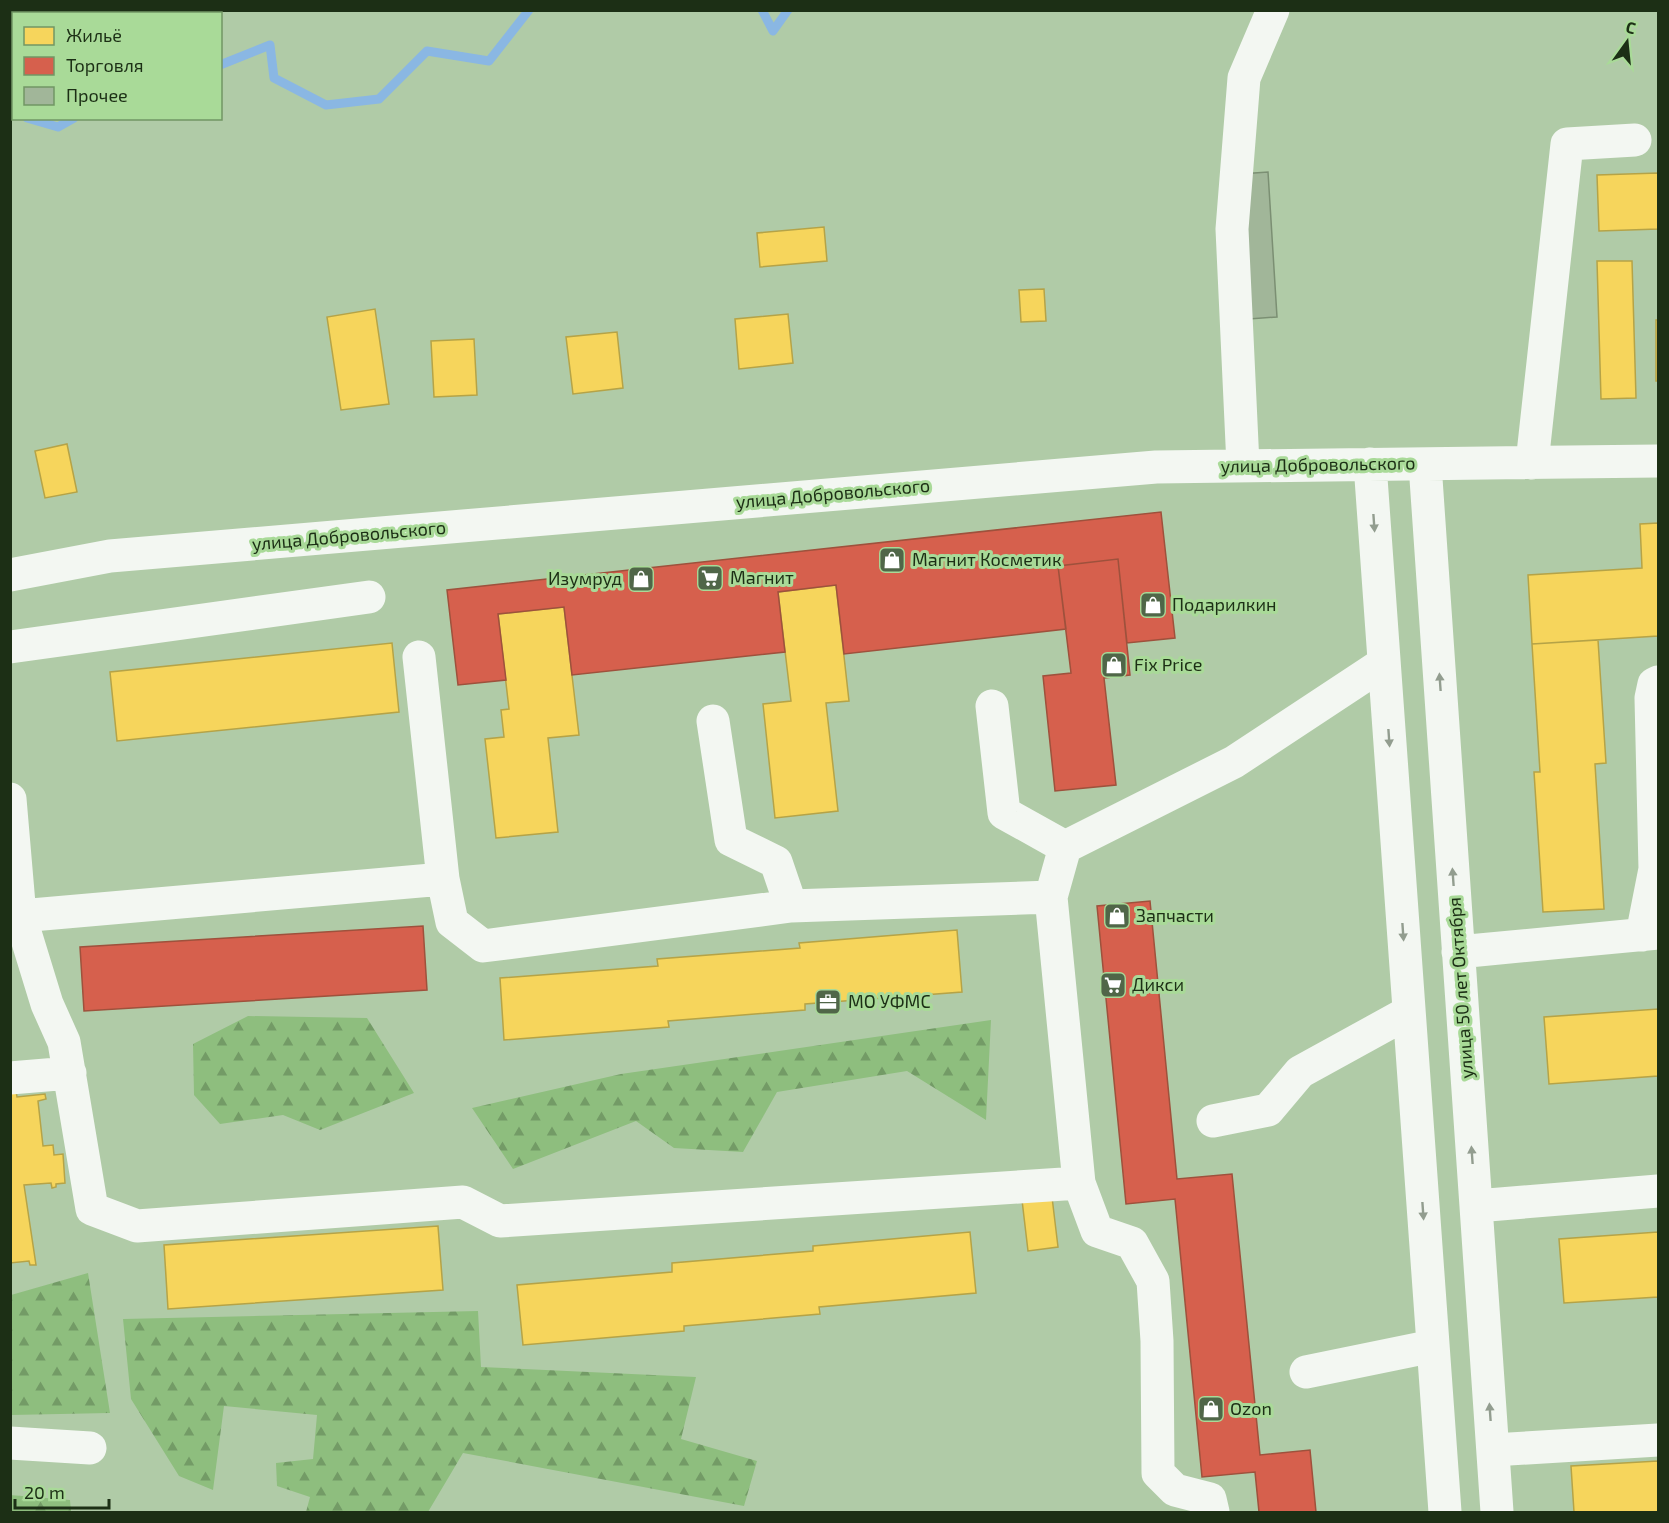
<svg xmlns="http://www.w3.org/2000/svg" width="1669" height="1523" font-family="'Exo 2',sans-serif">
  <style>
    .forest { fill: url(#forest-firs) }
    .homes { fill: #f6d55c; stroke: #b5a347; stroke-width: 1.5 }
    .shops { fill: #d6604d; stroke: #9e513c; stroke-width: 1.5 }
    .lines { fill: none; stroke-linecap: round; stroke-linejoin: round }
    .stream { stroke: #8ab7e3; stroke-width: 9 }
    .building { fill: #a1b699; stroke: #7b8f73; stroke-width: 1.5 }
    .minor { stroke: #f3f7f2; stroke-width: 33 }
    .oneway { fill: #929d8f }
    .labels { text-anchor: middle; stroke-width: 6; stroke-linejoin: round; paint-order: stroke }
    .street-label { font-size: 18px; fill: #1c2f15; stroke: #a9da98 }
    .poi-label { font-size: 18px; fill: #1c2f15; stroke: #a9da98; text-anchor: start }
  </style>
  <defs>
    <pattern id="forest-firs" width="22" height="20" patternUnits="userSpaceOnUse" patternTransform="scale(1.5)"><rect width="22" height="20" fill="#8ebe7e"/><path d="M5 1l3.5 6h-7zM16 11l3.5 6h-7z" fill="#739b66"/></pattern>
  </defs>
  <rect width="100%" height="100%" fill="#b0cba7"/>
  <path class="forest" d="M248 1016 367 1018 414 1093 320 1130 283 1115 220 1124 194 1095 193 1044Z
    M991 1020 986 1120 907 1071 777 1092 743 1152 674 1148 636 1121 513 1169 472 1108 621 1074Z
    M88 1273 110 1413 11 1415V1295Z
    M478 1311 481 1367 696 1377 681 1439 757 1461 744 1506 463 1453 428 1512H306L310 1497 277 1486 276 1463 313 1459 317 1415 224 1406 213 1490 179 1476 131 1399 123 1319Z
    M10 1495 70 1500 71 1512H11Z"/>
  <path class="homes" d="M1658 173V229L1599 231 1597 175Z
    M824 227 827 261 760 267 757 233Z
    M1597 261H1632L1636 398 1601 399Z
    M1044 289 1046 321 1021 322 1019 290Z
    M375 309 389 404 341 410 327 317Z
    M788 314 793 363 739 369 735 319Z
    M1656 320H1658V381H1656Z
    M617 332 623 388 573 394 566 337Z
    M474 339 477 395 434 397 431 341Z
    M67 444 77 492 45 498 35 451Z
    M1658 523V636L1532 644 1528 575 1642 568 1640 524Z
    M836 585 849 701 826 703 838 811 775 818 763 704 791 701 778 592Z
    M564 607 579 735 548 738 558 832 496 838 485 739 504 737 501 710 509 709 498 614Z
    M1598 640 1606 763 1595 764 1604 909 1543 912 1534 772H1540L1532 644Z
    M392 643 399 712 117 741 110 672Z
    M957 930 962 992 805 1004V1010L668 1021 669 1027 504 1040 500 978 658 966 657 959 800 948 799 943Z
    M1658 1009V1076L1549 1084 1544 1017Z
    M10 1091H16L17 1097 45 1094 46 1099 38 1101 43 1146 53 1145 54 1155 63 1154 65 1183 56 1184V1187L52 1188 51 1183 24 1185 36 1265H30L29 1261 10 1263Z
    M1052 1197 1058 1247 1028 1251 1022 1200Z
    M438 1226 443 1290 168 1309 164 1245Z
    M970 1232 976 1293 819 1307 820 1314 684 1326V1331L523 1345 517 1285 672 1272V1263L813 1251V1246Z
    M1658 1232V1297L1564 1303 1559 1239Z
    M1658 1461V1512H1574L1571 1466Z"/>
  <path class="shops" d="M1161 512 1175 638 1127 643 1118 559 1058 566 1066 629 844 654 836 585 778 592 785 652 572 675 564 607 498 614 506 680 458 685 447 590Z
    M1118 559 1130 675 1104 678 1116 785 1055 791 1043 676 1071 673 1058 566Z
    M1150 901 1177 1179 1232 1174 1260 1455 1310 1450 1316 1512H1259L1255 1472 1202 1477 1175 1199 1126 1204 1097 906Z
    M423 926 427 990 84 1011 80 947Z"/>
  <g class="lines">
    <path class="stream" d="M762 10 773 31 788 10
      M220 65 270 45 274 78 326 105 379 99 427 51 489 61 529 10
      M10 116 14 115
      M27 118 58 127 74 118"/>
  </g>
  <path class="building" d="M1268 172 1277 317 1249 319 1240 174Z"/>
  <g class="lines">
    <path class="minor" d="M1532 463 1567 144 1635 140
      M1370 464 1445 1512
      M1425 464 1497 1512
      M1243 465 1232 229 1244 78 1273 10
      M10 575 110 556 1156 467 1658 461
      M10 647 369 597
      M419 657 443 879
      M992 706 1004 813 1065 847
      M713 721 731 840 776 862 791 906
      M10 799 20 916 47 1004 64 1042 92 1209 137 1226 463 1202 500 1221 1079 1183
      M20 916 443 879 452 922 483 946 791 906 1051 897
      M1642 935 1655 869 1651 698 1654 684 1658 682
      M1458 952 1658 933
      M10 1078 70 1073
      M1213 1121 1268 1110 1300 1072 1409 1012
      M1476 1206 1658 1191
      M1306 1372 1433 1346
      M10 1443 90 1448
      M1493 1450 1658 1440
      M1213 1512 1210 1499 1175 1490 1158 1473 1157 1341 1153 1281 1132 1243 1097 1231 1079 1183 1051 897 1065 847 1234 762 1384 663"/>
  </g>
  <defs><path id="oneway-solid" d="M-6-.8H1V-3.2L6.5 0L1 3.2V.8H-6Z" transform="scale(1.5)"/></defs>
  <g class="oneway">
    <use href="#oneway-solid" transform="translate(1374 523) rotate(86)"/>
    <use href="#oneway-solid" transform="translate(1440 682) rotate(-94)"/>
    <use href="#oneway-solid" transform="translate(1389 738) rotate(86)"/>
    <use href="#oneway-solid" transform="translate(1453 877) rotate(-94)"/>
    <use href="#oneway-solid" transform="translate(1403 932) rotate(86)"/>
    <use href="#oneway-solid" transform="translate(1472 1155) rotate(-94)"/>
    <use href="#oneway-solid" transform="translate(1423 1211) rotate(86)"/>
    <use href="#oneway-solid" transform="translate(1490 1412) rotate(-94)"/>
  </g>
  <defs>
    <symbol id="shop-square" viewBox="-11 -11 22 22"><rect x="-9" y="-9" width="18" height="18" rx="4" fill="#506648" stroke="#a9da98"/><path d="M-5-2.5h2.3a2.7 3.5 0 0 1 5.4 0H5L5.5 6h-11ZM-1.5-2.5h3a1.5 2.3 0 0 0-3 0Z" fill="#fff"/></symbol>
    <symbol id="supermarket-square" viewBox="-11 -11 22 22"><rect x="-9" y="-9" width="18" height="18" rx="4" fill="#506648" stroke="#a9da98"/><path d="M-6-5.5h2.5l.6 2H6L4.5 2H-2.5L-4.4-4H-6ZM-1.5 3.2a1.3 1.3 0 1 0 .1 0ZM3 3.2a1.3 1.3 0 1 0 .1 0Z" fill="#fff"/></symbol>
    <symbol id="office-square" viewBox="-11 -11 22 22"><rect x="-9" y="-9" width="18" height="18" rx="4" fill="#506648" stroke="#a9da98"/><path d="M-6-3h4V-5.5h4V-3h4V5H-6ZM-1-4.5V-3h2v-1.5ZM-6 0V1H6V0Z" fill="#fff"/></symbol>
  </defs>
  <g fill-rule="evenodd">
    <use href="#shop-square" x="877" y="545" width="30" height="30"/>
    <use href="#supermarket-square" x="695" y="563" width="30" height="30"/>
    <use href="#shop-square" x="626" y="564" width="30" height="30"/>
    <use href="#shop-square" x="1138" y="590" width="30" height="30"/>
    <use href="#shop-square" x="1099" y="650" width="30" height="30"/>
    <use href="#shop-square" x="1102" y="901" width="30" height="30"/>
    <use href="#supermarket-square" x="1098" y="970" width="30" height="30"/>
    <use href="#office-square" x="813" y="987" width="30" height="30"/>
    <use href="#shop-square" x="1196" y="1394" width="30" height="30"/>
  </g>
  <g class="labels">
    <g class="street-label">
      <text transform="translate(1318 465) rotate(-1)" y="6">улица Добровольского</text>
      <text transform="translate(833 494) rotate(-5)" y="6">улица Добровольского</text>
      <text transform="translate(349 536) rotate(-5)" y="6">улица Добровольского</text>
      <text transform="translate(1461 988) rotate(-94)" y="6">улица 50 лет Октября</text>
    </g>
    <g class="poi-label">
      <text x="912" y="566">Магнит Косметик</text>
      <text x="730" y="584">Магнит</text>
      <text x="622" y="585" text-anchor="end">Изумруд</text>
      <text x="1172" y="611">Подарилкин</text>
      <text x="1134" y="671">Fix Price</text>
      <text x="1136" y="922">Запчасти</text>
      <text x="1132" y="991">Дикси</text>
      <text x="848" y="1008">МО УФМС</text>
      <text x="1230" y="1415">Ozon</text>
    </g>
  </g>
  <rect width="1669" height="1523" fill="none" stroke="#1c2f15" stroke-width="24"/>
  <rect x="12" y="12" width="210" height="108" fill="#a9da98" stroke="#719664" stroke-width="1.5"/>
  <rect x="24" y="27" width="30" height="18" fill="#f6d55c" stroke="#719664" stroke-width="1.5"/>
  <text x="66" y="42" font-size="18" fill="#1c2f15">Жильё</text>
  <rect x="24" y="57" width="30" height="18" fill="#d6604d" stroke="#719664" stroke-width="1.5"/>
  <text x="66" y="72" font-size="18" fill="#1c2f15">Торговля</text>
  <rect x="24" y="87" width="30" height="18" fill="#a1b699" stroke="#719664" stroke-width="1.5"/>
  <text x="66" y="102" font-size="18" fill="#1c2f15">Прочее</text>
  <g transform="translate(1627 42) rotate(15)" stroke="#a9da98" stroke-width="4.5" paint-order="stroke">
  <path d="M0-4.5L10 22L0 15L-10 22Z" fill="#1c2f15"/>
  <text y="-9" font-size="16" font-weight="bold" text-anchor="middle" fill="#1c2f15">С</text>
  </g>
  <path d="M15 1499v9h94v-9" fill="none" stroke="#1c2f15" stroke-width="3"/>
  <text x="24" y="1499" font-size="18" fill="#1c2f15" stroke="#a9da98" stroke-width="4.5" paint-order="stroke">20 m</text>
</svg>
